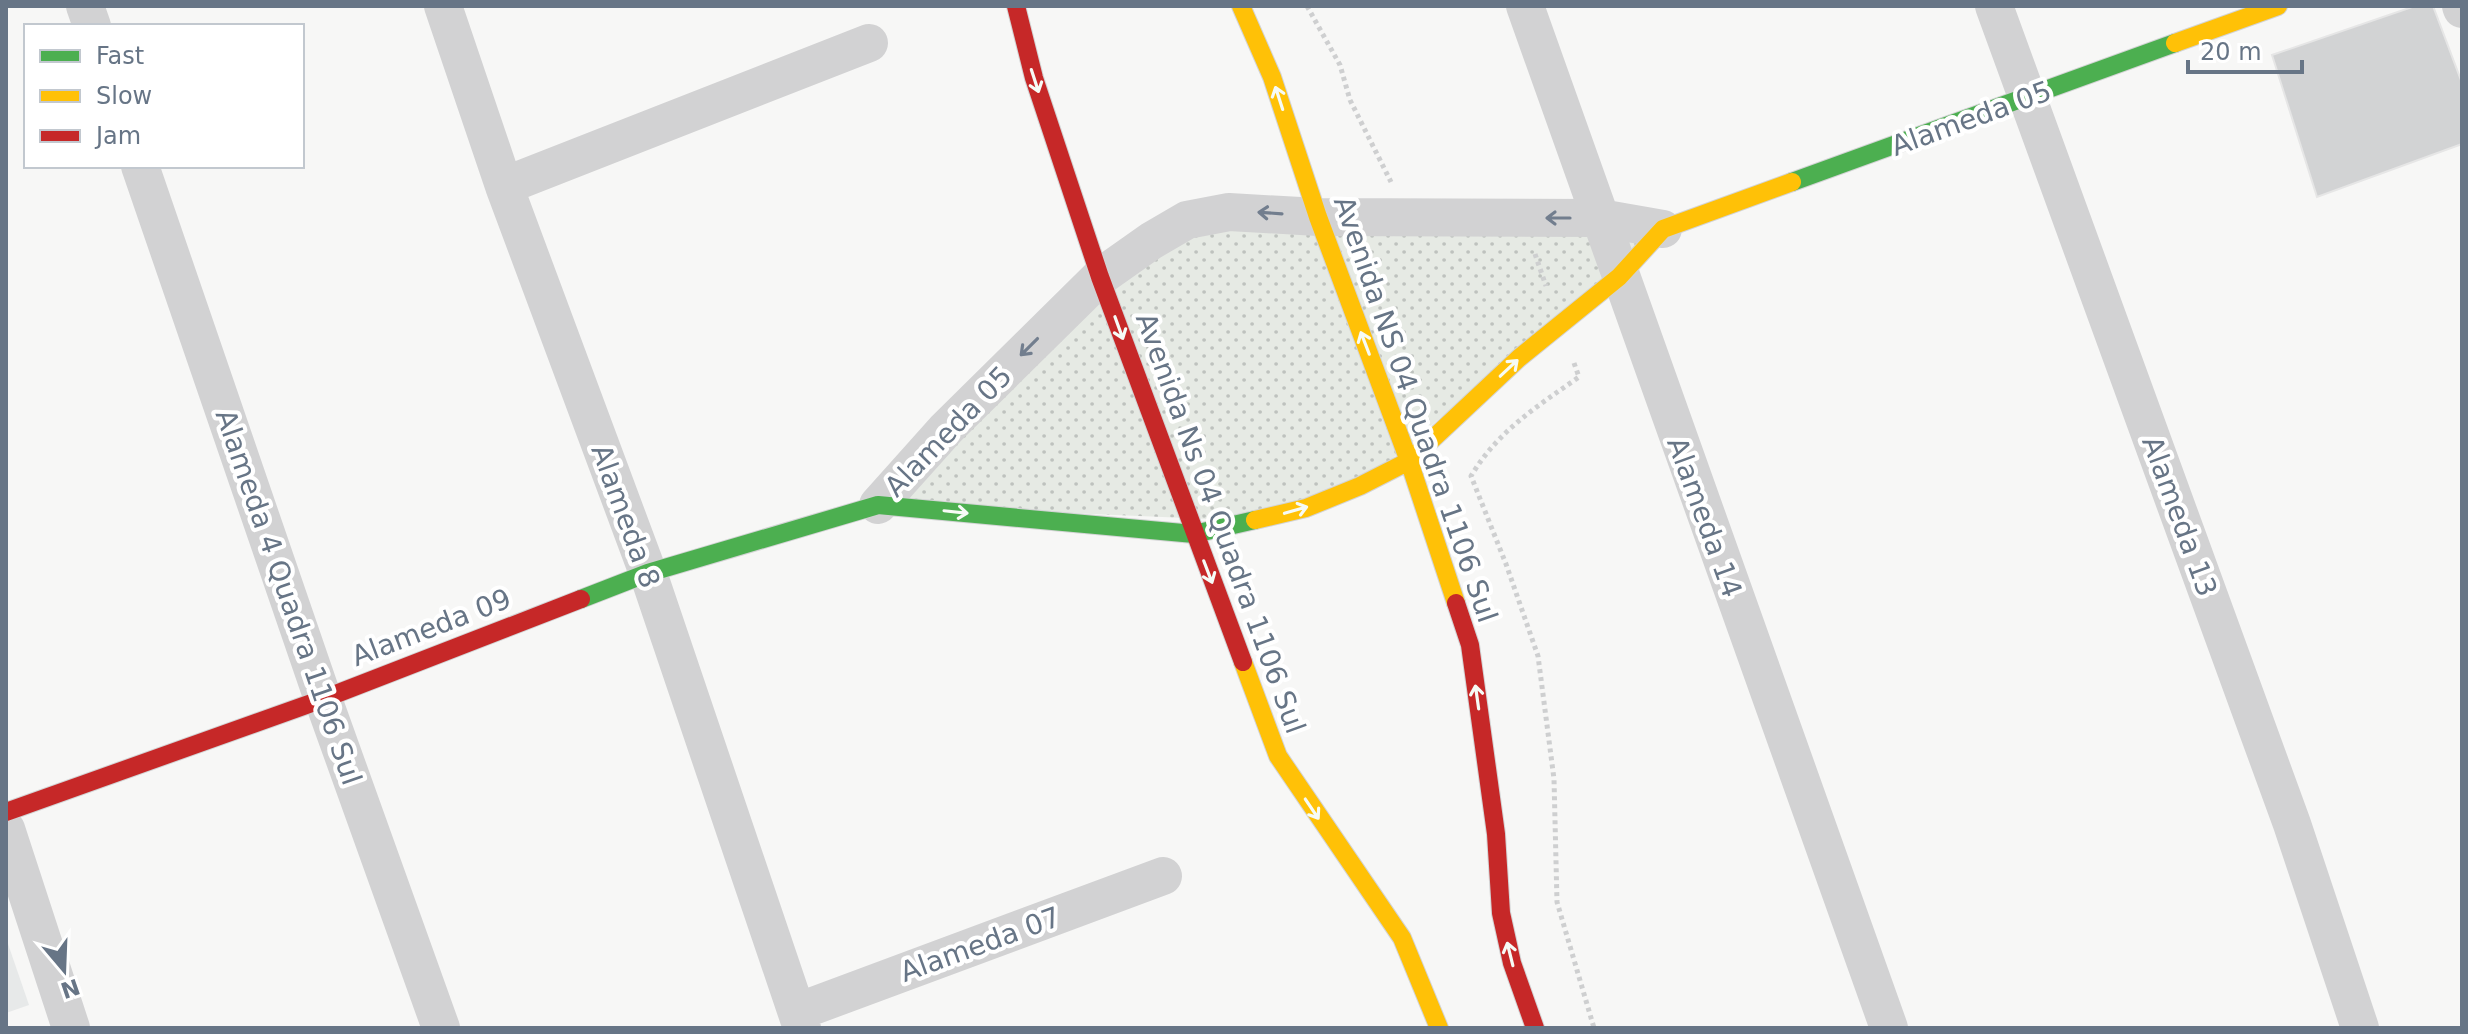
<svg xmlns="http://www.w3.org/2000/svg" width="2468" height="1034" font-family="'DejaVu Sans',sans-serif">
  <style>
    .built { fill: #e7e9e9 }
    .garden { fill: url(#garden-dots) }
    .building { fill: #d2d3d4; stroke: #e6e6e6; stroke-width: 2 }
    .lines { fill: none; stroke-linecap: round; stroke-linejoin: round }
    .fast-casing { stroke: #d3d4d5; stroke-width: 20 }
    .slow-casing { stroke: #d3d4d5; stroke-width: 20 }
    .jam-casing { stroke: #d3d4d5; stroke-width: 20 }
    .path { stroke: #cecfd0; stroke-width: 5; stroke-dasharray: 4 4; stroke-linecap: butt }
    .street { stroke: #d2d2d3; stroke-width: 38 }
    .fast { stroke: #4caf50; stroke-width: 18 }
    .slow { stroke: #ffc107; stroke-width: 18 }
    .jam { stroke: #c62828; stroke-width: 18 }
    .oneway { stroke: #f6fbf6 }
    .oneway2 { stroke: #727e8e }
    .labels { text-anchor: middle; stroke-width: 8; stroke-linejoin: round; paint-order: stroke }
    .street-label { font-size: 28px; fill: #677586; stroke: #fff }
  </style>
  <defs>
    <pattern id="garden-dots" width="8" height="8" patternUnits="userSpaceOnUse" patternTransform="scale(2)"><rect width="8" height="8" fill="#e6eae4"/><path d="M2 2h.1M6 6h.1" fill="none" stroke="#bec2be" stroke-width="1.8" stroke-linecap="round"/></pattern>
  </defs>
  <rect width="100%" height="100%" fill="#f7f7f6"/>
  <path class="built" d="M6 938 29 1005 6 1013Z"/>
  <path class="garden" d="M1187 220 1663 229 1360 486 1256 521 878 505Z"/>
  <path class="building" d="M2415 6H2433L2462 83V144L2317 197 2272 55Z"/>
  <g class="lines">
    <defs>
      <path id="fast" d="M1792 182 2175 43
        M581 599 648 573 878 505 1194 534 1255 520"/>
      <path id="slow" d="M1241 6 1272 77 1318 217 1409 461 1456 603
        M2175 43 2278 6
        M1255 520 1306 508 1360 486 1409 461 1519 358 1619 277 1663 229 1792 182
        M1243 662 1278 756 1402 938 1439 1028"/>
      <path id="jam" d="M1016 6 1034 78 1100 277 1243 662
        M1456 603 1470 645 1496 834 1501 913 1512 963 1535 1028
        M6 812 323 699 581 599"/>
    </defs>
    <use href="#fast" class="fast-casing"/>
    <use href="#slow" class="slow-casing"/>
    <use href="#jam" class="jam-casing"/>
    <path class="path" d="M1307 6 1340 65 1350 100 1391 182
      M1535 254 1546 286
      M1574 363 1579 377C1536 407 1498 431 1471 476L1506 564 1538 656 1554 779 1557 902 1594 1028"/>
    <path class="street" d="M85 6 92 26
      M443 6 504 186 648 573 802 1028
      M1525 6 1889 1028
      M1994 6 2292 824 2360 1028
      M2461 6 2462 9
      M140 166 323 699 441 1028
      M504 186 869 43
      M878 505 946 429 1100 277 1151 241 1187 220 1229 212 1318 217 1600 218 1663 229
      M6 829 71 1028
      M797 1012 1163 876"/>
    <use href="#fast" class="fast"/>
    <use href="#slow" class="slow"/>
    <use href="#jam" class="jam"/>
  </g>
  <defs><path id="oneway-shaft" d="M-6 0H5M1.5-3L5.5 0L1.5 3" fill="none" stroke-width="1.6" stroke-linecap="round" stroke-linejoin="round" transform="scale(2)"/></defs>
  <g class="oneway">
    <use href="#oneway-shaft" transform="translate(1035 81) rotate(72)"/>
    <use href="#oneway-shaft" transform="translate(1279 98) rotate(-108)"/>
    <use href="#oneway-shaft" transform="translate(1119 328) rotate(70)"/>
    <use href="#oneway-shaft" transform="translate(1365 343) rotate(-111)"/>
    <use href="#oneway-shaft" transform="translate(1509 368) rotate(-43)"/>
    <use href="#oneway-shaft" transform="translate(1296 510) rotate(-16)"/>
    <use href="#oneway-shaft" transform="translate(956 512) rotate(6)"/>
    <use href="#oneway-shaft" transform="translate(1208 572) rotate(69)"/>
    <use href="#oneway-shaft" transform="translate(1477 697) rotate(-98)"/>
    <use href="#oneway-shaft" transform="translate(1312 809) rotate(56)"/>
    <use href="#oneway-shaft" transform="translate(1510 954) rotate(-104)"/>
  </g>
  <g class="oneway2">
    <use href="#oneway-shaft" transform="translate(1270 213) rotate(-176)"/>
    <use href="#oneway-shaft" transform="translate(1558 218) rotate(180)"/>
    <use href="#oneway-shaft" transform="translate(1029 347) rotate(135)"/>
  </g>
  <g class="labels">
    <g class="street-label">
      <text transform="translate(1971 118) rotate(-20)" y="10">Alameda 05</text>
      <text transform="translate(1416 409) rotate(71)" y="10">Avenida NS 04 Quadra 1106 Sul</text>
      <text transform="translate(948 431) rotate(-46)" y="10">Alameda 05</text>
      <text transform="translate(626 516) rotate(70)" y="10">Alameda 8</text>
      <text transform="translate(2180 516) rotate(70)" y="10">Alameda 13</text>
      <text transform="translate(1705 517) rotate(70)" y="10">Alameda 14</text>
      <text transform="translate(1221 523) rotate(70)" y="10">Avenida Ns 04 Quadra 1106 Sul</text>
      <text transform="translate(289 597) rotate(71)" y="10">Alameda 4 Quadra 1106 Sul</text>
      <text transform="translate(431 627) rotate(-21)" y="10">Alameda 09</text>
      <text transform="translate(980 944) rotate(-20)" y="10">Alameda 07</text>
    </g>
  </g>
  <rect width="2468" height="1034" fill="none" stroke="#677586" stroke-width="16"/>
  <rect x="24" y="24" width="280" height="144" fill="#ffffff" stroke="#c2c8cf" stroke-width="2"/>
  <rect x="40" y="50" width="40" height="12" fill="#4caf50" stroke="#c2c8cf" stroke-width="2"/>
  <text x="96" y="64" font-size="24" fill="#677586">Fast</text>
  <rect x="40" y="90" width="40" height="12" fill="#ffc107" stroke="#c2c8cf" stroke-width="2"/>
  <text x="96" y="104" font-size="24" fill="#677586">Slow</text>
  <rect x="40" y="130" width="40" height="12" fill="#c62828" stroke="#c2c8cf" stroke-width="2"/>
  <text x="96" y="144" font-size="24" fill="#677586">Jam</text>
  <g transform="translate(64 970) rotate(161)" stroke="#ffffff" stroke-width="6" paint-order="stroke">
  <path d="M0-6L14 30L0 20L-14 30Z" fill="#677586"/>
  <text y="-12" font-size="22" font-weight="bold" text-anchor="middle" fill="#677586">N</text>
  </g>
  <path d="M2188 60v12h114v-12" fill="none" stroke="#677586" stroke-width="4"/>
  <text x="2200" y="60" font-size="24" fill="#677586" stroke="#ffffff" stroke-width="6" paint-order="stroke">20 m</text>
</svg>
